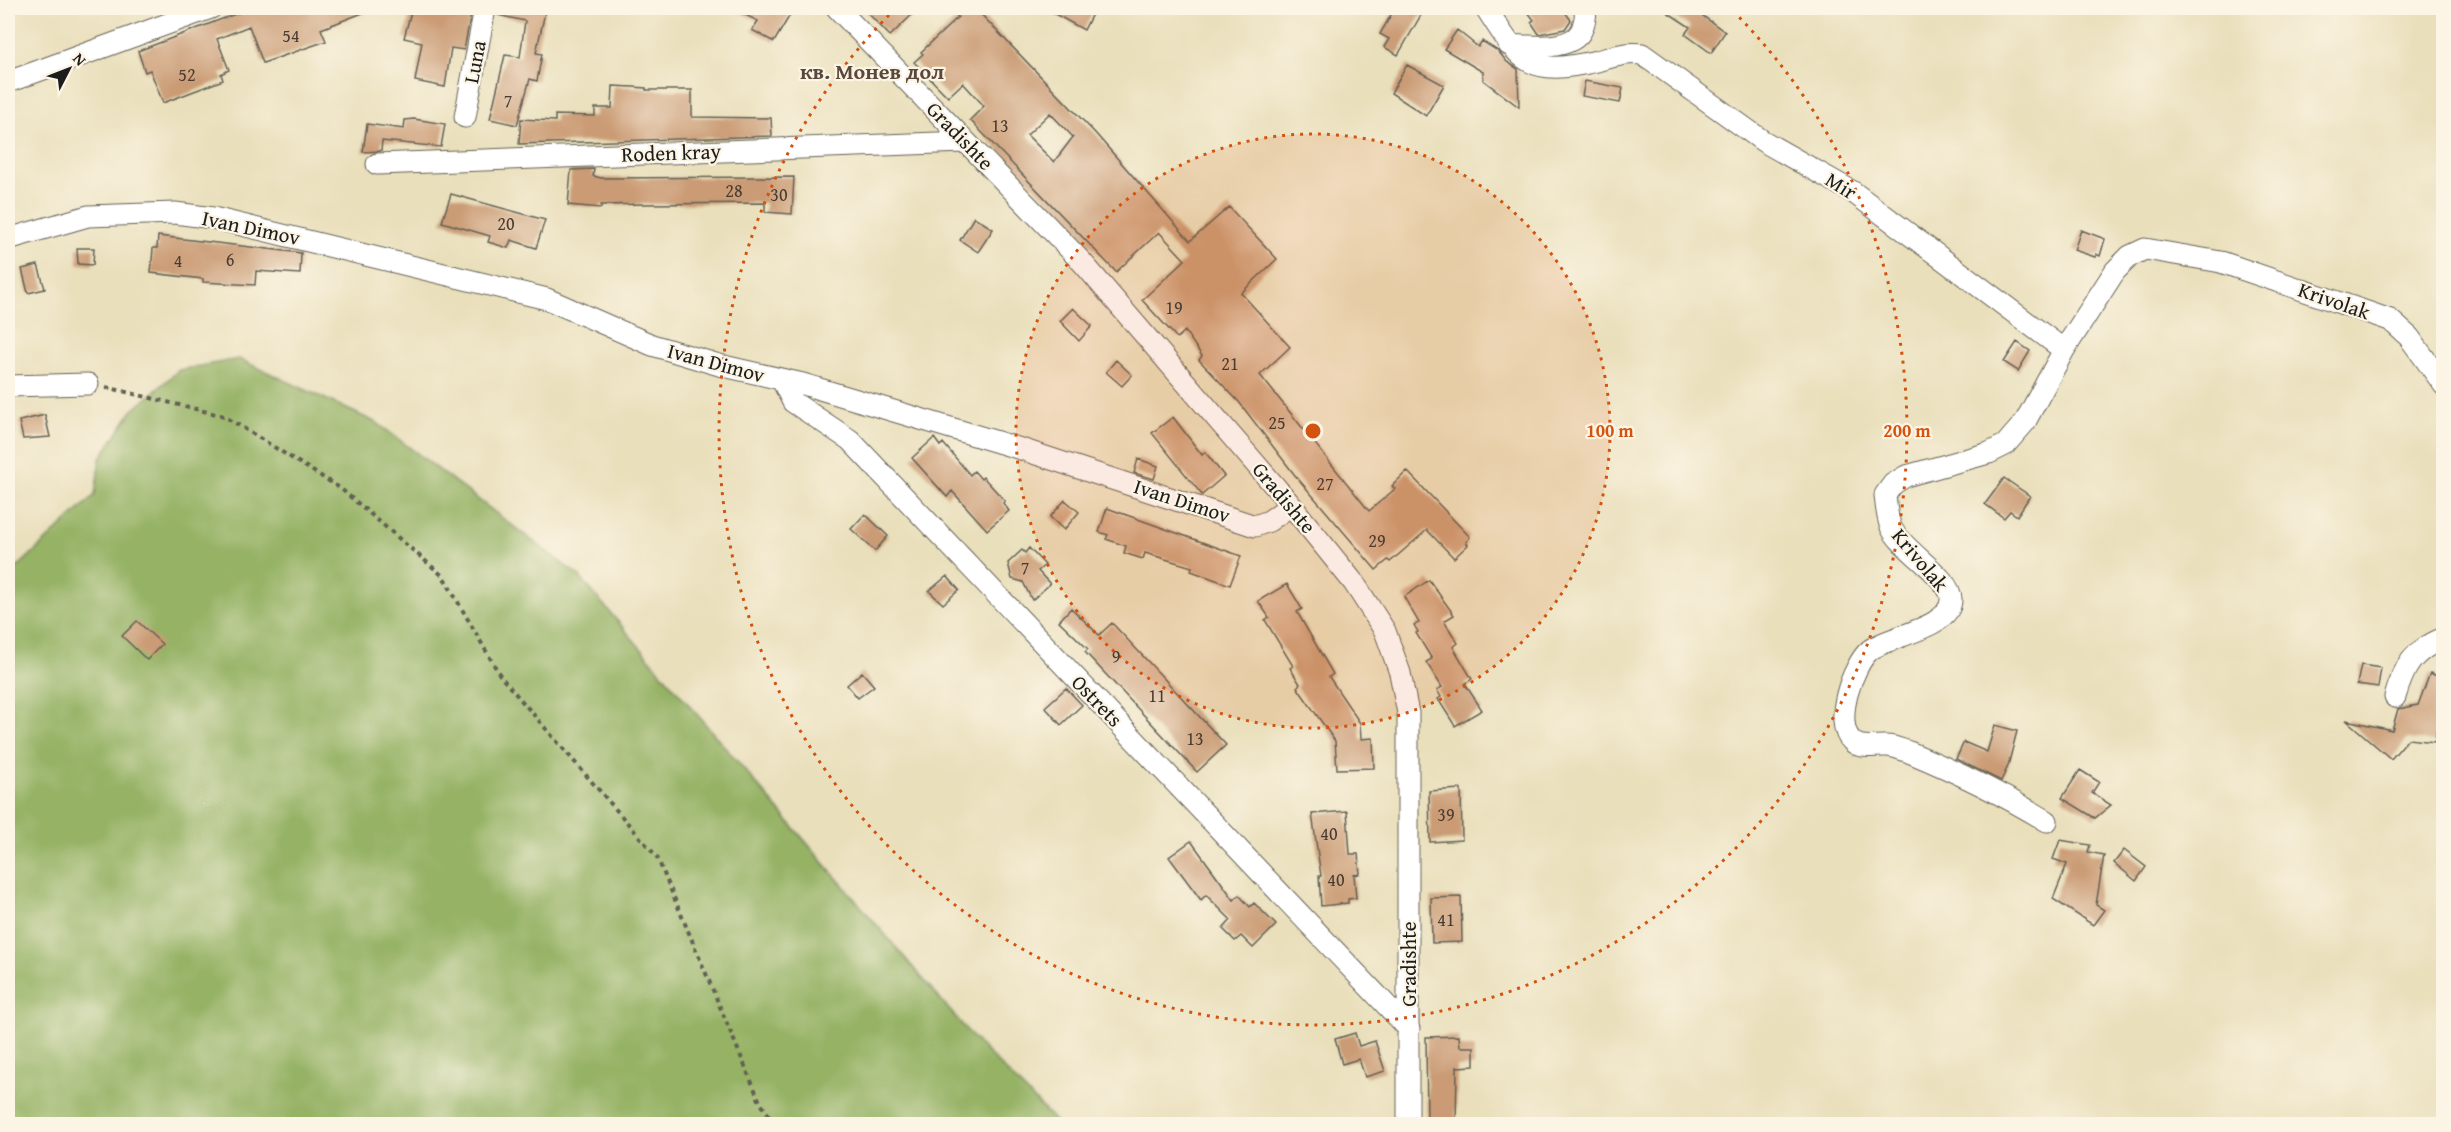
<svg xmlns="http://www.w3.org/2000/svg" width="2451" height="1132" font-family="'Gentium Book Plus',serif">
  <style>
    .forest { fill: #95b265; stroke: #586740; stroke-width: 1.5 }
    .building { fill: #ca9b74; fill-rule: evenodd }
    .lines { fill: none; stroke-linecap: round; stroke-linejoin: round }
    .minor-casing { stroke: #646054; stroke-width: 23 }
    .path { stroke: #646054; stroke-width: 4; stroke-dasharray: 4.5 4.5; stroke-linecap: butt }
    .minor { stroke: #fff; stroke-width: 21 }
    .ring { fill: none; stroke: #d4530e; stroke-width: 3; stroke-dasharray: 3 6 }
    .labels { text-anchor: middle; stroke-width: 4.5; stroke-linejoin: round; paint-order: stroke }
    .number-label { font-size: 18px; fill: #483c32 }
    .street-label { font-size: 21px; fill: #1c1c1c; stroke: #fcf5e5 }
    .neighbourhood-label { font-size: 22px; font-weight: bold; fill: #59483b; stroke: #fcf5e5 }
    .centre { fill: #d4530e; stroke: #fcf5e5; stroke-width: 3 }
    .ring-label { font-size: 18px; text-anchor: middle; font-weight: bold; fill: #d4530e; stroke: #fcf5e5; stroke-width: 4.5; stroke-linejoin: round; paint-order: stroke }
  </style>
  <rect width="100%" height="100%" fill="#fcf5e5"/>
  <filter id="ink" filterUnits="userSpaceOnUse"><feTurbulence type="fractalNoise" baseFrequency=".0167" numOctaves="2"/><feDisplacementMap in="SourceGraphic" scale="12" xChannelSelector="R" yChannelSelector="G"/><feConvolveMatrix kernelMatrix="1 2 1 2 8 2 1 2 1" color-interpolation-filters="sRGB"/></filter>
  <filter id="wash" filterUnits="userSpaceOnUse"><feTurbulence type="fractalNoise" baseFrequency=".008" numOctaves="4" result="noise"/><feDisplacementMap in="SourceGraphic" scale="24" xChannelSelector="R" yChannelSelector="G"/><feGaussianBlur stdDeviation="1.35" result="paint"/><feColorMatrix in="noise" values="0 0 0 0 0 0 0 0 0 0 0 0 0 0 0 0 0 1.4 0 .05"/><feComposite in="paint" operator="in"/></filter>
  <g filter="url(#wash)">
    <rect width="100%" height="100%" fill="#e9dfbb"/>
    <path class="forest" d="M239 359 377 423 579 576 975 1040 1058 1124H8V576L95 495 100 459 132 411 179 370Z"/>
    <g id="blocks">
      <path class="building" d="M251 8 373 9 321 29 326 41 263 63 249 26 217 39 229 70 221 74 223 80 163 103 150 70 145 72 138 51Z
        M412 8H472L464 50 451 48 445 87 415 81 422 42 404 38Z
        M497 8H546L536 53 542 54 537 81 530 79 517 125 490 119 505 55 520 57 525 21 497 15Z
        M731 8H776L790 15 774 42 752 30 758 21Z
        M863 8H919L890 36Z
        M949 8H975L1095 133 1190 241 1229 207 1277 259 1241 293 1290 347 1260 375 1369 511 1395 489 1392 486 1407 471 1470 537 1466 542 1468 545 1454 558 1427 530 1390 562 1388 560 1376 570 1294 474 1239 402 1199 360 1202 356 1185 331 1177 338 1142 300 1185 260 1159 232 1116 272 970 120 984 106 963 83 948 97 914 62 923 54 921 52 958 17ZM1050 113 1073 137 1054 162 1027 135Z
        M1044 8H1080L1092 14 1084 30Z
        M1395 8H1425L1398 55 1384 47 1389 39 1380 34Z
        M1525 8H1562L1571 20 1565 29 1539 34 1531 22 1534 20Z
        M1661 8H1692L1725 32 1711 53 1685 34 1690 27Z
        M1457 30 1478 47 1482 41 1498 51 1507 62 1518 69 1519 107 1483 80V72L1444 49Z
        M1407 65 1444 85 1426 116 1391 93Z
        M1585 81 1623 88 1620 103 1582 96Z
        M613 86 633 87 646 88V90H692V117L771 118 772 136 519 144 521 119 555 121V115L595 116V108H612Z
        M414 119 445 124 441 147 382 141 381 151 363 152 367 124 404 129 405 120Z
        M594 169 593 176 601 178 794 177 792 214 765 212V203L646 204 601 205V208L568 205 571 170Z
        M451 194 545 220 536 248 511 240 508 248 488 242 490 236 442 222Z
        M974 217 993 229 978 252 960 240Z
        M2081 230 2105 239 2100 256 2096 254 2095 257 2074 250Z
        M158 236 301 253 300 274 256 271 255 285 203 282V279L151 273 153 248H157Z
        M77 248H94L93 265 78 264Z
        M38 265 45 289 28 293 22 269Z
        M1073 308 1092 326 1079 341 1060 321Z
        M2017 342 2030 351 2018 371 2004 362Z
        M1116 360 1132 375 1122 386 1106 372Z
        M45 415 50 437 23 439 19 421Z
        M1173 417 1202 455 1205 452 1224 476 1202 495 1152 433Z
        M934 438 940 446 943 443 970 475 974 471 981 479 983 477 1005 501 1003 503 1009 511 987 530 952 491 947 497 912 458Z
        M1138 459 1158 466 1154 479 1134 473Z
        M2004 478 2030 496 2017 516 2010 511 2004 518 1985 504Z
        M1065 500 1079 512 1064 530 1050 517Z
        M1107 508 1241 556 1230 585 1191 571 1192 567 1145 553 1143 559 1124 553 1126 546 1106 539 1108 535 1099 532Z
        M865 514 888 536 875 551 851 529Z
        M1029 548 1045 565 1038 571 1050 584 1032 600 1023 582 1012 579 1008 563 1022 550 1025 553Z
        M947 576 959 590 943 604 929 591Z
        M1429 580 1454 615 1444 621 1458 643 1453 647 1472 679 1465 684 1482 710 1455 726 1438 699 1441 697 1437 690 1442 687 1426 662 1432 659 1416 633 1418 632 1414 625 1419 623 1404 597Z
        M1287 584 1302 609 1297 612 1333 674 1329 677 1360 723 1361 739 1373 738 1374 768 1337 769 1335 741 1297 687 1300 684 1290 668 1293 666 1265 620 1269 617 1258 601Z
        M1071 608 1099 635 1112 623 1226 745 1197 772 1085 652 1088 649 1059 621Z
        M137 621 162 644 147 660 122 636Z
        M2361 665 2381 668 2378 687 2357 684Z
        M862 672 874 686 858 698 847 685Z
        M2430 673 2444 679V730L2437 726 2435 742 2408 739 2391 759 2346 720 2392 730 2398 709 2418 705Z
        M1066 688 1082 705 1061 725 1045 707Z
        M1995 725 2017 731 2008 766 2001 781 1956 759 1964 742 1987 752Z
        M2080 770 2099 782 2092 793 2111 805 2095 818 2062 798Z
        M1461 789 1462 840 1430 842 1429 791Z
        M1347 811 1350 854H1358L1360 874 1354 875 1356 898 1348 899V903L1321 906 1319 876H1321L1312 814Z
        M2060 840 2090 845 2088 852 2104 855 2096 905 2104 910 2093 925 2053 899 2067 864 2053 859Z
        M1191 841 1234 900 1239 895 1250 907 1254 903 1276 925 1253 948 1241 936 1235 941 1223 929 1231 920 1206 895 1201 900 1169 857Z
        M2124 850 2146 867 2136 881 2114 863Z
        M1461 897 1462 942 1432 943 1431 898Z
        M1355 1033 1359 1046 1375 1041 1385 1071 1365 1077 1359 1059 1342 1064 1335 1039Z
        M1459 1036 1460 1047H1474V1066L1457 1067 1456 1125H1427L1426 1037Z"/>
    </g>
  </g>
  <g filter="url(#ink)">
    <use href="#blocks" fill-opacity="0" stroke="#646054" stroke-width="1.5"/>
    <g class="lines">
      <defs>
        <path id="minor" d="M837 8 1082 262 1291 505 1354 583 1385 631 1400 673 1408 713V1124
          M1486 8C1521 63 1528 77 1597 61 1612 57 1626 52 1642 54L1763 141 1853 192 2064 350
          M1509 45C1529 46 1577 52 1583 26 1585 19 1587 14 1584 8
          M8 82 211 8
          M465 117 485 8
          M377 164 965 142
          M8 239 88 216 175 213 213 218 547 299 652 345 719 365 803 384 1021 449 1255 526 1269 521 1291 505
          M782 380 793 402 850 440 1409 1029
          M8 386 88 384
          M2395 697C2404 667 2412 651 2444 638
          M2047 821C2004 795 1955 771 1909 752 1902 750 1894 746 1887 746 1876 745 1860 750 1852 741 1832 723 1853 664 1870 650 1888 636 1952 628 1951 599 1951 577 1901 550 1891 527 1887 518 1886 505 1885 495L1893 484 1906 476 1989 453 2005 445 2025 422 2064 350 2115 271 2130 256 2145 249 2221 262 2390 320 2409 337 2444 385"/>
      </defs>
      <use href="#minor" class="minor-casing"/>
      <path class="path" d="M106 387 224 416 340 488 443 576 501 677 657 857 760 1102 775 1124"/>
      <use href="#minor" class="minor"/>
    </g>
  </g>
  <circle cx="1313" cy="431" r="297" fill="#d4530e" fill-opacity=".12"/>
  <g class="ring">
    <circle cx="1313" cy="431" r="297"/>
    <path d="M1733 11A594 594 0 1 1 893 11"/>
  </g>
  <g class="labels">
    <g class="number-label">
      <text x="291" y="42">54</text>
      <text x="187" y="81">52</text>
      <text x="508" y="107">7</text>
      <text x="1000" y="132">13</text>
      <text x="734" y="197">28</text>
      <text x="779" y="201">30</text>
      <text x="506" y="230">20</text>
      <text x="230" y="266">6</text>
      <text x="178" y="267">4</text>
      <text x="1174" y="314">19</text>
      <text x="1230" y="370">21</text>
      <text x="1277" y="429">25</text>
      <text x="1325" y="490">27</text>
      <text x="1377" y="547">29</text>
      <text x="1025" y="574">7</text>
      <text x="1116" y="663">9</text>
      <text x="1157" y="702">11</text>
      <text x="1195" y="745">13</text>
      <text x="1446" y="821">39</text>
      <text x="1329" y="840">40</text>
      <text x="1336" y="886">40</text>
      <text x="1446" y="926">41</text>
    </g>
    <g class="street-label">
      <text transform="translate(475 62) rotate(-79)" y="7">Luna</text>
      <text transform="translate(960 136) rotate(46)" y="7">Gradishte</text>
      <text transform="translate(671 153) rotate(-2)" y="7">Roden kray</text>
      <text transform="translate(1841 186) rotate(32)" y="7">Mir</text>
      <text transform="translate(251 228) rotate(12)" y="7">Ivan Dimov</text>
      <text transform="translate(2334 301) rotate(19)" y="7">Krivolak</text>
      <text transform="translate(716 363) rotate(15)" y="7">Ivan Dimov</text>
      <text transform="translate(1284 498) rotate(50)" y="7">Gradishte</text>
      <text transform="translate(1182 501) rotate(18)" y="7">Ivan Dimov</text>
      <text transform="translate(1920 560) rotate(50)" y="7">Krivolak</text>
      <text transform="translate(1097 701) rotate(46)" y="7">Ostrets</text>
      <text transform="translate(1409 964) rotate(-90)" y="7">Gradishte</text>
    </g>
    <g class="neighbourhood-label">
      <text x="872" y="79">кв. Монев дол</text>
    </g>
  </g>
  <circle cx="1313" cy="431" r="9" class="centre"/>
  <g class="ring-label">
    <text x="1610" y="437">100 m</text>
    <text x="1907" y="437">200 m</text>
  </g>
  <rect width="2451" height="1132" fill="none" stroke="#fcf5e5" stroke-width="30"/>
  <g transform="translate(69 69) rotate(48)" stroke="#fcf5e5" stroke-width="4.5" paint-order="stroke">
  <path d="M0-4.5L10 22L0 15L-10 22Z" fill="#1c1c1c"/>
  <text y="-9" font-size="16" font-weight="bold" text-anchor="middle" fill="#1c1c1c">N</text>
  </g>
</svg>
